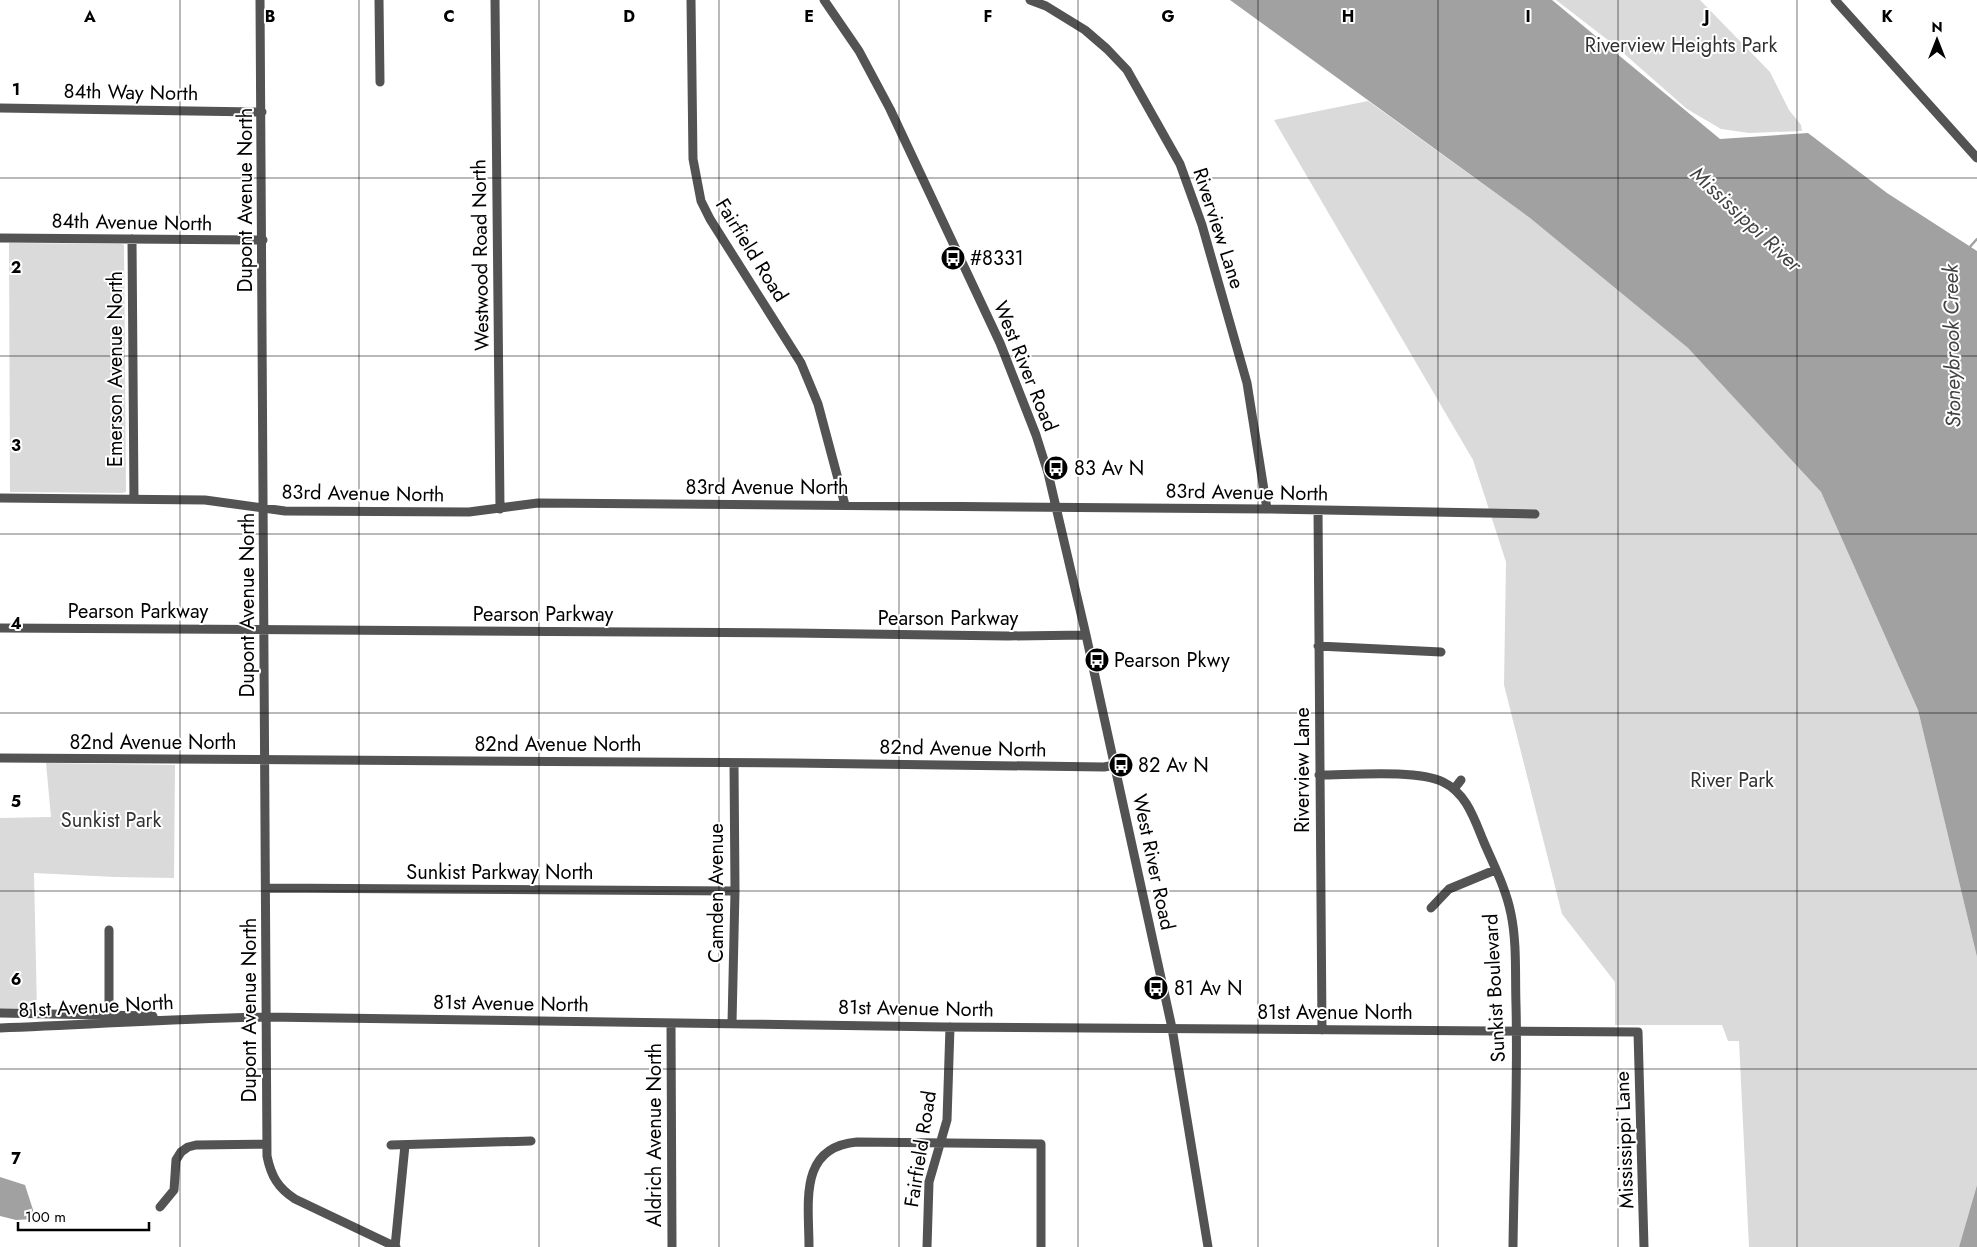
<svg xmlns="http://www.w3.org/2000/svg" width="1977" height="1247" font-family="Jost,sans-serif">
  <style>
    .green { fill: #dadada }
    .water { fill: #a1a1a1 }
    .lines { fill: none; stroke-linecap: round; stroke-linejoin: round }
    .stream { stroke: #a1a1a1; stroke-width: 2.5 }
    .minor { stroke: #535353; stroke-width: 9 }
    .grid { fill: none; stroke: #000; stroke-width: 1; stroke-opacity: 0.55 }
    .labels { text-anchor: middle; stroke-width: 4; stroke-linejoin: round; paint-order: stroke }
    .park-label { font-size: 20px; fill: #313131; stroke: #fff }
    .street-label { font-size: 20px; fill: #000; stroke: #fff }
    .poi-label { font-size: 20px; fill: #000; stroke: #fff; text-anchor: start }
    .water-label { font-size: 21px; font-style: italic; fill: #424242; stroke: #fff }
    .grid-label { font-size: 16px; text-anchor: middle; font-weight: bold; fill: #000; stroke: #fff; stroke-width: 4; stroke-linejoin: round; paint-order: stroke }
  </style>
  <rect width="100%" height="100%" fill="#fff"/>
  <path class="green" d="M1556 0H1700L1770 72 1789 110 1801 125 1802 131 1749 133 1721 129 1687 109 1613 44Z
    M1368 101 1530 218 1688 348 1821 492 1918 710 1977 957V1185L1959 1247H1749L1739 1041H1728L1722 1025H1615V982L1562 914 1504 685 1506 562 1473 460 1274 120Z
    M9 243 122 244 124 245 126 492 122 493 10 492Z
    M46 763 175 765 174 878 115 877 34 873 37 1011H0V818L51 817Z"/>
  <path class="water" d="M1230 0H1552L1720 139 1808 133 1887 193 1977 251V957L1918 710 1821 492 1688 348 1530 218Z
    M1977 1175V1247H1959L1977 1185Z
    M0 1177 25 1185 35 1216 33 1219 16 1220 0 1216Z"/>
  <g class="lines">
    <path class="stream" d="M1968 249 1977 239"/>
    <path class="minor" d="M260 0 267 1156C271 1176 278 1188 295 1199L396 1247
      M379 0 380 82
      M495 0 500 509
      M691 0 693 159 701 201 710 219 801 363 818 404 845 505
      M824 0 859 51 890 109 1000 343 1036 435 1048 473 1086 635 1172 1028 1208 1247
      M1030 0 1046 6 1085 30 1107 49 1127 70 1180 164 1202 225 1247 383 1267 509
      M1835 0 1977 158
      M0 108 262 112
      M0 238 263 240
      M132 239 134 499
      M0 498 205 500 285 511 469 512 538 503 1267 509 1535 514
      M1318 510 1322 1030
      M0 628 792 633 1008 636 1086 635
      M1318 646 1441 652
      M0 758 792 763 1104 767 1115 765
      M1319 775C1350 775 1417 769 1443 782 1466 793 1474 818 1483 840 1493 864 1506 888 1511 914 1517 943 1515 975 1516 1005 1518 1085 1514 1166 1513 1247
      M1454 789 1461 780
      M266 888 735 891
      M1431 908 1449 889 1495 870
      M109 930V1019
      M0 1013 153 1016
      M671 1023 672 1247
      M732 1023 735 891 734 763
      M0 1028C89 1025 177 1018 266 1017L945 1027 1638 1032 1644 1247
      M391 1145 531 1141
      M160 1207 174 1190 176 1160 181 1152 188 1147 196 1145 267 1144
      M395 1247 405 1145
      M809 1247C809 1203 798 1147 857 1142L1041 1144V1247
      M927 1247 929 1182 947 1120 950 1027"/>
  </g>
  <path class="grid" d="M180 0V1247M359 0V1247M539 0V1247M719 0V1247M899 0V1247M1078 0V1247M1258 0V1247M1438 0V1247M1618 0V1247M1797 0V1247M0 178H1977M0 356H1977M0 534H1977M0 713H1977M0 891H1977M0 1069H1977"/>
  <defs>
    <symbol id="bus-disc" viewBox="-11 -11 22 22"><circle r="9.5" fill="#000" stroke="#fff"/><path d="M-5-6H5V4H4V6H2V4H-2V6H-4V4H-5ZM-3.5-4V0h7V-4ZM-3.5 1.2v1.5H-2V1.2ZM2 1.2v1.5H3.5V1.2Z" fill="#fff"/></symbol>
  </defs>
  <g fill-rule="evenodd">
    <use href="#bus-disc" x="939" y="244" width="28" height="28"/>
    <use href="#bus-disc" x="1042" y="454" width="28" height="28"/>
    <use href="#bus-disc" x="1083" y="646" width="28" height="28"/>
    <use href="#bus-disc" x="1107" y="751" width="28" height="28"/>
    <use href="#bus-disc" x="1142" y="974" width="28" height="28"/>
  </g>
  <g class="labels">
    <g class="park-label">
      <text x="1681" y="52">Riverview Heights Park</text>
      <text x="1732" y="787">River Park</text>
      <text x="111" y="827">Sunkist Park</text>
    </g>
    <g class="street-label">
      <text transform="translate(131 92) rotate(1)" y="7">84th Way North</text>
      <text transform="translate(245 200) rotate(-90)" y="7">Dupont Avenue North</text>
      <text transform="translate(132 222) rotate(1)" y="7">84th Avenue North</text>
      <text transform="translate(1219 228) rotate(72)" y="7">Riverview Lane</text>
      <text transform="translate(752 250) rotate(58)" y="7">Fairfield Road</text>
      <text transform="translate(480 255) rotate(-91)" y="7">Westwood Road North</text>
      <text transform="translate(1026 366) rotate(68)" y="7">West River Road</text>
      <text transform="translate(115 369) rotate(-90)" y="7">Emerson Avenue North</text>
      <text x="767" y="494">83rd Avenue North</text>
      <text transform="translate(1247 492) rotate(1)" y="7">83rd Avenue North</text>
      <text transform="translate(363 493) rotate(1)" y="7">83rd Avenue North</text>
      <text transform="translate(247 605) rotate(-90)" y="7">Dupont Avenue North</text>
      <text x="138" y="618">Pearson Parkway</text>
      <text x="543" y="621">Pearson Parkway</text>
      <text x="948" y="625">Pearson Parkway</text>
      <text x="153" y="749">82nd Avenue North</text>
      <text x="558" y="751">82nd Avenue North</text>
      <text transform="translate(963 748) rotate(1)" y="7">82nd Avenue North</text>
      <text transform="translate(1302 770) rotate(-90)" y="7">Riverview Lane</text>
      <text transform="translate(1154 862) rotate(78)" y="7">West River Road</text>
      <text x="500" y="879">Sunkist Parkway North</text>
      <text transform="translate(716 893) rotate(-90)" y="7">Camden Avenue</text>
      <text transform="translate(1494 988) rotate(-93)" y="7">Sunkist Boulevard</text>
      <text transform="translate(511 1003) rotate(1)" y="7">81st Avenue North</text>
      <text transform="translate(96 1006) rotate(-3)" y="7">81st Avenue North</text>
      <text transform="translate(916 1008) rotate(1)" y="7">81st Avenue North</text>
      <text transform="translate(249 1010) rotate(-90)" y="7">Dupont Avenue North</text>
      <text x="1335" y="1019">81st Avenue North</text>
      <text transform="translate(654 1135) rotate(-90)" y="7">Aldrich Avenue North</text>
      <text transform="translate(1624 1140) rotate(-92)" y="7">Mississippi Lane</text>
      <text transform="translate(920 1149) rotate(-81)" y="7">Fairfield Road</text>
    </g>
    <g class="poi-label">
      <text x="970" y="265">#8331</text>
      <text x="1074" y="475">83 Av N</text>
      <text x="1114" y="667">Pearson Pkwy</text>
      <text x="1138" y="772">82 Av N</text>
      <text x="1174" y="995">81 Av N</text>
    </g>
    <g class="water-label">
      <text transform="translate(1746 219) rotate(43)" y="7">Mississippi River</text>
      <text transform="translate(1952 346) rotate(-91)" y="7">Stoneybrook Creek</text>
    </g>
  </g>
  <g class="grid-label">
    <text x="90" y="22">A</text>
    <text x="270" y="22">B</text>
    <text x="449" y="22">C</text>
    <text x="629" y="22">D</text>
    <text x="809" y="22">E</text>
    <text x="988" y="22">F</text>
    <text x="1168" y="22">G</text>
    <text x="1348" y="22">H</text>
    <text x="1528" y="22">I</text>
    <text x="1707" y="22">J</text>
    <text x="1887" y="22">K</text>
    <text x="16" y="95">1</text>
    <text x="16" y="273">2</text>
    <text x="16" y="451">3</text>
    <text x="16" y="629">4</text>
    <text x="16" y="807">5</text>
    <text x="16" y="985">6</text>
    <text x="16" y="1164">7</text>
  </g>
  <g transform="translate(1937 40)" stroke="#ffffff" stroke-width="4" paint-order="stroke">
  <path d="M0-4L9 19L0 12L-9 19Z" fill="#000000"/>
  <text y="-8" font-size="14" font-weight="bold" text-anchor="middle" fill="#000000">N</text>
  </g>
  <path d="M18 1222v8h131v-8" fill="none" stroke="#000000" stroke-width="2.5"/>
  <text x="25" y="1222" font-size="15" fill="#000000" stroke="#ffffff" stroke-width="4" paint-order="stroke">100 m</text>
</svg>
